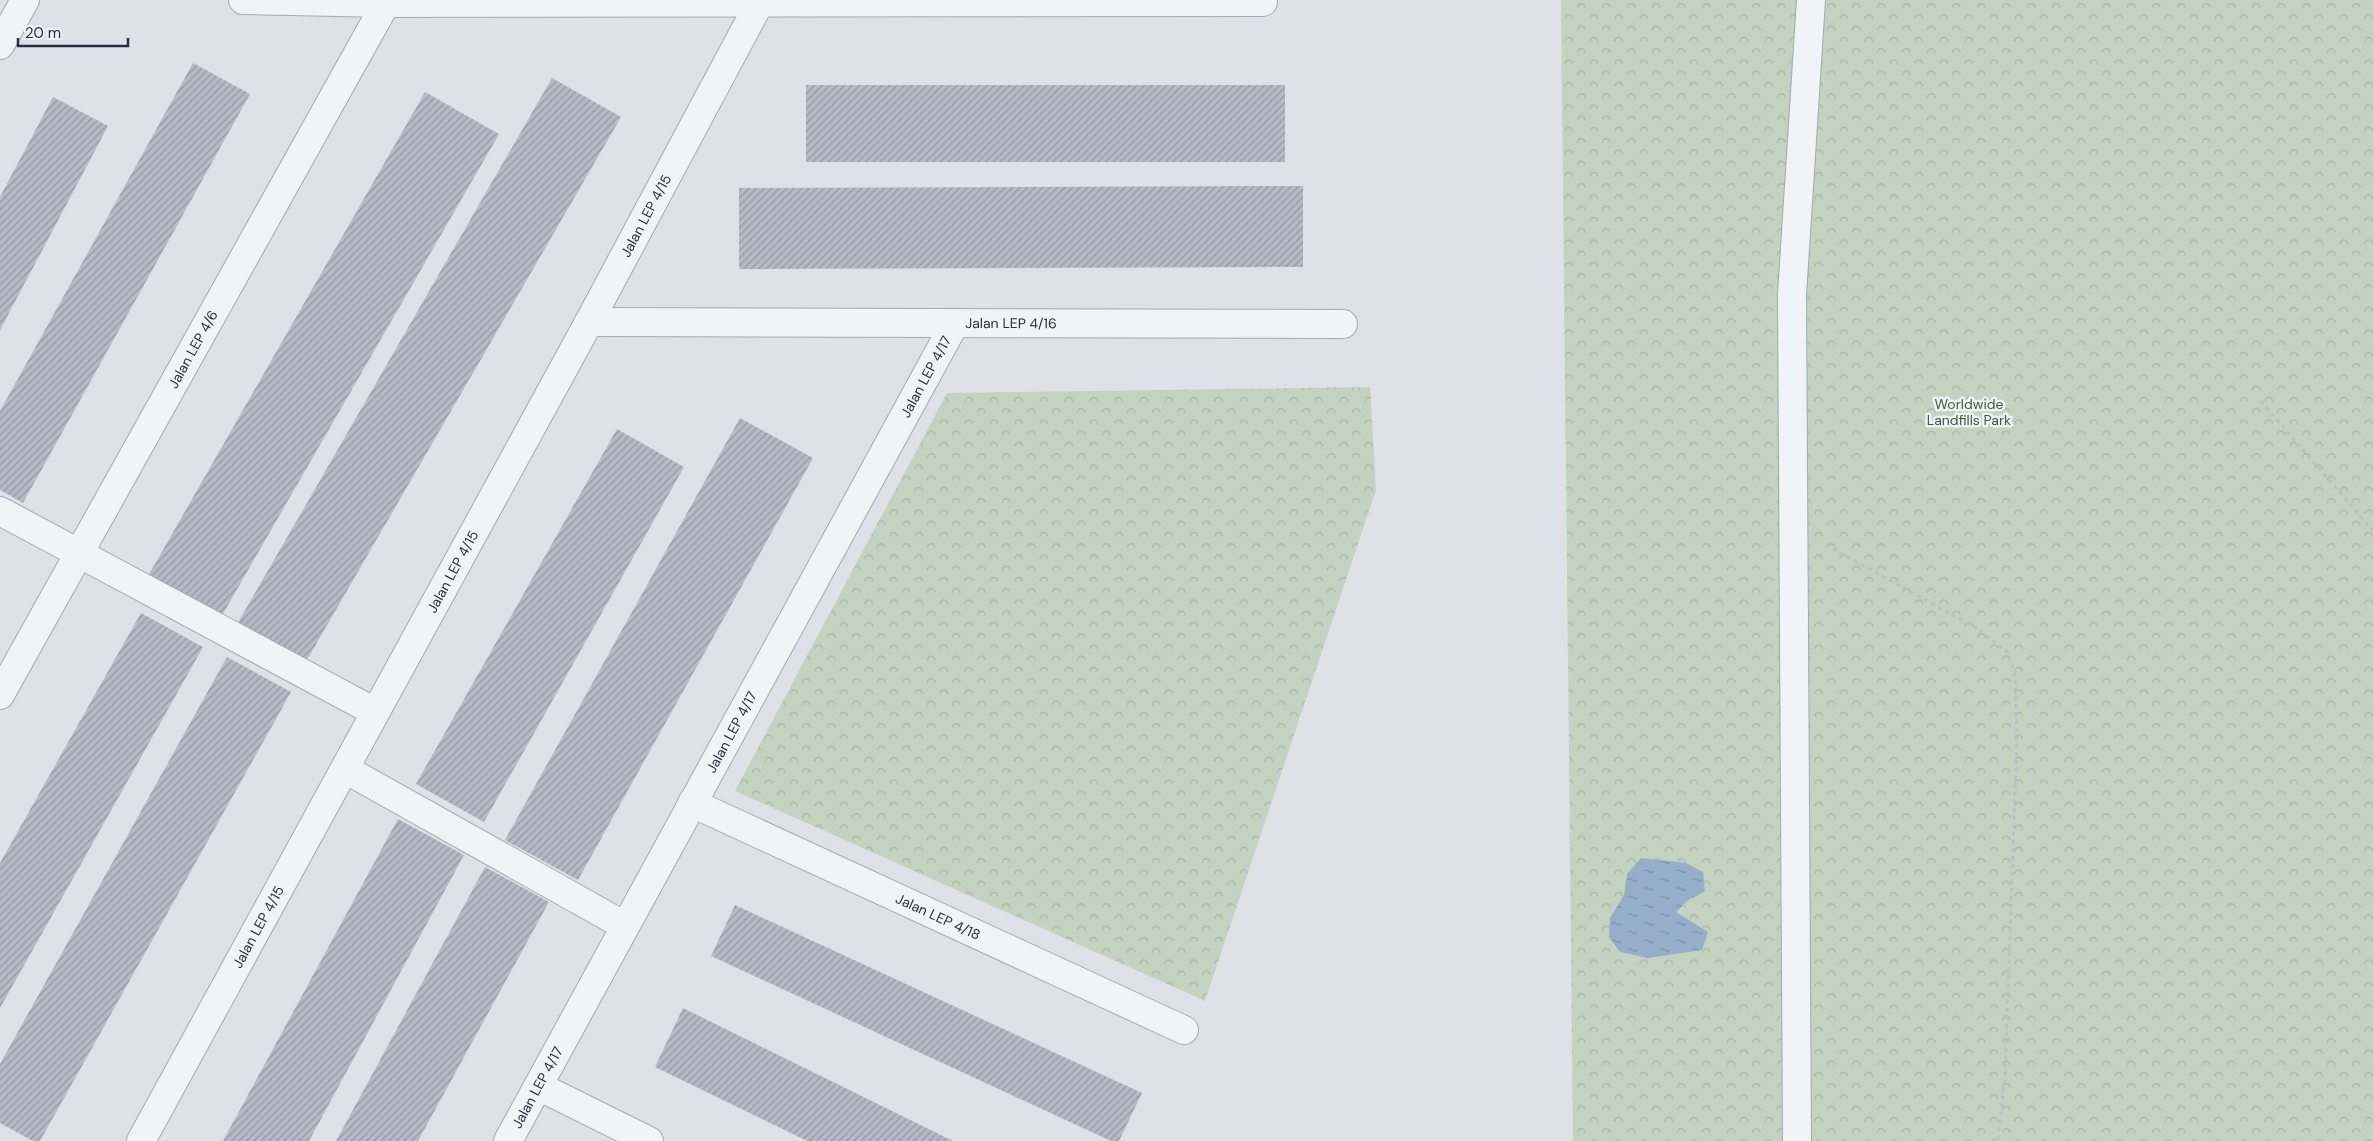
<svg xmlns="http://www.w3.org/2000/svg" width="2373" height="1141" font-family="'DM Sans',sans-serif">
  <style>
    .forest { fill: url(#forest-crowns) }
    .water { fill: url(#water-ripples) }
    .building { fill: url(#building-hatch) }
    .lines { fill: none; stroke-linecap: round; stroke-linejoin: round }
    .minor-casing { stroke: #a3a9b2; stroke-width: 30 }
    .path { stroke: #bcc0c7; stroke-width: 3; stroke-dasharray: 4 4; stroke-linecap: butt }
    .minor { stroke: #f1f3f7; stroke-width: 28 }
    .labels { text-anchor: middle; stroke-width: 5; stroke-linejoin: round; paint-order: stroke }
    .street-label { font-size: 14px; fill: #272f40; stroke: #eef1f6 }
    .park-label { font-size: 14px; fill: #395c33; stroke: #eef1f6 }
  </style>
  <defs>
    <pattern id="forest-crowns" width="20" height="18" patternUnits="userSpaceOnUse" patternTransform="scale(1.25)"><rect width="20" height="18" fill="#c3d3bf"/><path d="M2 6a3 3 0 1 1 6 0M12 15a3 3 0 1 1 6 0" fill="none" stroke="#a8b5a5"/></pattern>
    <pattern id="water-ripples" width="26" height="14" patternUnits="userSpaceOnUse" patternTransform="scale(1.25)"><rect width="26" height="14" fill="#97aeca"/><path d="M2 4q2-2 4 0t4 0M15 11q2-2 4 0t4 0" fill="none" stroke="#7b8ea5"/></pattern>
    <pattern id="building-hatch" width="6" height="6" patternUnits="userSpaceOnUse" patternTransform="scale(1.25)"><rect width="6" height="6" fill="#b5bbc5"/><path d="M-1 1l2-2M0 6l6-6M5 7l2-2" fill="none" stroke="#9398a1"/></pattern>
  </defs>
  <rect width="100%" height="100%" fill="#dee2e8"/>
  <path class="forest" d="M1561 0H2373V1141H1573Z
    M1370 387 1376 490 1205 1001 735 791 947 393Z"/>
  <path class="water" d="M1641 858 1686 863 1703 872 1705 891 1687 901 1676 912 1708 932 1702 950 1648 958 1620 952 1609 937 1610 918 1624 895 1627 874Z"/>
  <path class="building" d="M193 63 250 94 23 503 0 490V411Z
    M552 78 621 117 304 665 236 626Z
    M806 85H1285V162H806Z
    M425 92 499 134 221 617 148 576Z
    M53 97 108 126 0 330V197Z
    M1303 186V267L739 269V188Z
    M740 418 813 458 578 880 505 840Z
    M617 429 684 467 484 822 416 784Z
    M141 613 203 647 0 1008V863Z
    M227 657 291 692 40 1141H33L0 1123V1064Z
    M398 819 464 855 309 1141H223Z
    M485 867 549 902 418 1141H336Z
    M735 905 1142 1093 1119 1141H1111L711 956Z
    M683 1008 953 1141H807L655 1067Z"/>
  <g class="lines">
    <defs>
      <g id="minor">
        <path d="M243 0 386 3 1263 2"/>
        <path d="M0 45 25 0"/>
        <path id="s1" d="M589 322 1343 324"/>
        <path d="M0 511 375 712"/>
        <path id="s2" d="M0 695 386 3"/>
        <path d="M345 769 625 926"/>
        <path id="s3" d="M692 803 1184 1030"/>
        <path d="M538 1086 649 1141"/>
        <path id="s4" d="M141 1141 589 322 760 2"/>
        <path id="s5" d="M508 1141 955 323"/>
        <path d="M1797 1141 1792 295 1811 0"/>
      </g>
    </defs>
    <use href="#minor" class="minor-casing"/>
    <path class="path" d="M2261 401 2373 531
      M1826 545 1978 629 2007 652 2015 673 2017 738 2005 1075 1998 1141"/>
    <use href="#minor" class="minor"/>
  </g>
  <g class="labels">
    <g class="street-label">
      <text dy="5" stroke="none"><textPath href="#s4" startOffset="1054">Jalan LEP 4/15</textPath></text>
      <text dy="5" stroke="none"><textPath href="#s1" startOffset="422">Jalan LEP 4/16</textPath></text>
      <text dy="5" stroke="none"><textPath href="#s2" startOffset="396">Jalan LEP 4/6</textPath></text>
      <text dy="5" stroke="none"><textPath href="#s5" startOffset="871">Jalan LEP 4/17</textPath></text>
      <text dy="5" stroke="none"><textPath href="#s4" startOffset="649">Jalan LEP 4/15</textPath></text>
      <text dy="5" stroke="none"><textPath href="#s5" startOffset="466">Jalan LEP 4/17</textPath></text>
      <text dy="5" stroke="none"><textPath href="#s3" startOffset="271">Jalan LEP 4/18</textPath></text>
      <text dy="5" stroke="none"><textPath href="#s4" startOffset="244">Jalan LEP 4/15</textPath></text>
      <text dy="5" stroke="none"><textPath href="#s5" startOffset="61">Jalan LEP 4/17</textPath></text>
    </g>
    <g class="park-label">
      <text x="1969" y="409">Worldwide<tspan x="1969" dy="16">Landfills Park</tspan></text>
    </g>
  </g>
  <path d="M18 38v8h110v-8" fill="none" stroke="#272f40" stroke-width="2.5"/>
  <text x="25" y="38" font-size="15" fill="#272f40" stroke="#eef1f6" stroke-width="4" paint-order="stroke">20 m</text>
</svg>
